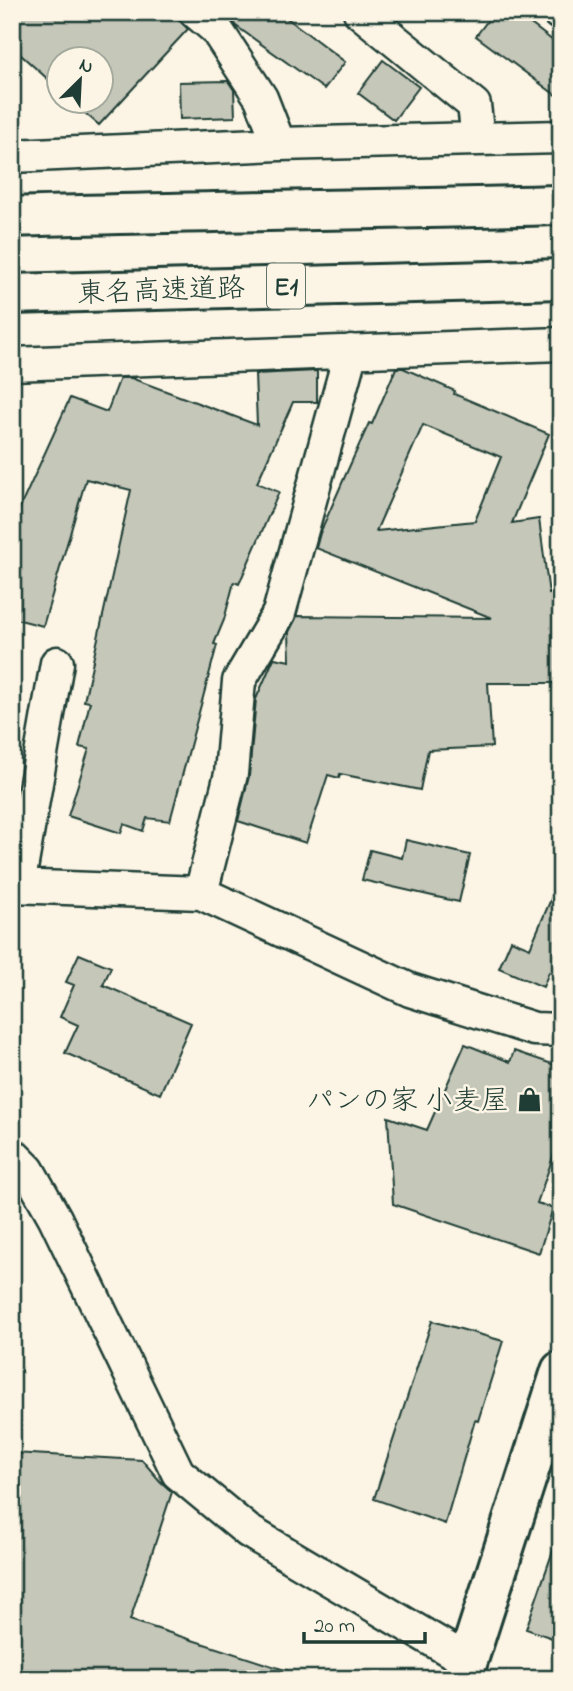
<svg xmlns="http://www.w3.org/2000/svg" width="573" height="1691" font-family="'Indie Flower','Klee One',sans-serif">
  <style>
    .building { fill: #c5c7b9; stroke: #1f3d34; stroke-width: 2; fill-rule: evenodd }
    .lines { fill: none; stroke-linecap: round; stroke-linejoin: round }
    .minor-casing { stroke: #1f3d34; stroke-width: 37 }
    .tertiary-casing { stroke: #1f3d34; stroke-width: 44 }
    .motorway-casing { stroke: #1f3d34; stroke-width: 44 }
    .minor { stroke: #fcf5e5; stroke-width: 32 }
    .tertiary { stroke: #fcf5e5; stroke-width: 38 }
    .motorway { stroke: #fcf5e5; stroke-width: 38 }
    .labels { text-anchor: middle; stroke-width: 5; stroke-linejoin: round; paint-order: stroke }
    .shield { fill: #fcf5e5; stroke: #617469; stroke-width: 2 }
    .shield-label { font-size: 26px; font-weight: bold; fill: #1f3d34 }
    .street-label { font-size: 28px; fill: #1f3d34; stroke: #fcf5e5 }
    .poi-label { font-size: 28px; fill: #1f3d34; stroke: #fcf5e5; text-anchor: end }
  </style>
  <rect width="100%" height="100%" fill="#fcf5e5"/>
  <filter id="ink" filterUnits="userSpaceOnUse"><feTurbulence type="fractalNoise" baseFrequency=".0143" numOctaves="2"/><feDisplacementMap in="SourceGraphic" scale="14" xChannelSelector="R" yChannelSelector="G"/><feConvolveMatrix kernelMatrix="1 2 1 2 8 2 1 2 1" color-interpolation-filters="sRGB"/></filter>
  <g filter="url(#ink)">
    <path class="building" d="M12 12H170L188 29 99 125 72 102H102V60H60V90L12 47Z
      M225 12H279L345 62 324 89 236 26Z
      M494 12H515L561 47V99L476 36Z
      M383 60 419 87 394 120 358 93Z
      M228 81 234 90 235 117 180 119 179 82Z
      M396 368H403L455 391 454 394 549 434 512 523 539 519 549 594 561 592V683H488L492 747 428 750 420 790 340 774 339 778 328 775 306 843 238 821 249 776 256 699 274 658 290 661 289 632 297 616 492 618 316 548 320 533 346 474 369 423 372 424ZM423 425 501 457 475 521 376 531Z
      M317 371V402H293L257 483 279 492 239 584 234 582 224 620 214 644 217 645 170 821 147 818 143 831 124 824 121 833 68 816 89 749 79 747 90 702 84 701 131 490 86 479 43 626 12 618V525L70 398 107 412 120 378H131L257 425 255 374Z
      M406 840 470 855 459 902 362 880 370 850 402 858Z
      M561 876V977L549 972 543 987 499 968 511 940 530 948Z
      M79 954 111 967 103 985 191 1023 160 1094 65 1053 78 1025 60 1017 74 985 66 982Z
      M465 1044 510 1062 514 1051 561 1067V1134L537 1203 553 1208 539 1253 393 1204 388 1117 427 1130Z
      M432 1321 503 1341 478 1421 475 1420 445 1524 374 1499Z
      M12 1453 142 1460 160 1481 172 1492 130 1620 291 1672 290 1679H16L12 1632Z
      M556 1542 561 1543V1641L526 1629Z"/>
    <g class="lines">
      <defs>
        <path id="minor" d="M196 12 216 29 261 98 279 144
          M360 12 474 105 478 139
          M558 12 561 14
          M12 156 279 144 561 137
          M12 364 561 344
          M12 886 201 893 410 990 534 1029 561 1030
          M18 886 57 663
          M201 893 231 774 239 681 279 613 351 351
          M12 1154 28 1170 55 1218 178 1473 248 1531 468 1661"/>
        <path id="tertiary" d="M462 1679 561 1371"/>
        <path id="motorway" d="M12 217C195 211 378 210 561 205
          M12 294 561 279"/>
      </defs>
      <use href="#minor" class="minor-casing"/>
      <use href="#tertiary" class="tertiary-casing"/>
      <use href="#motorway" class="motorway-casing"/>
      <use href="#minor" class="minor"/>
      <use href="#tertiary" class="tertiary"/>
      <use href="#motorway" class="motorway"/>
    </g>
  </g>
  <defs>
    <symbol id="shop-bare" viewBox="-9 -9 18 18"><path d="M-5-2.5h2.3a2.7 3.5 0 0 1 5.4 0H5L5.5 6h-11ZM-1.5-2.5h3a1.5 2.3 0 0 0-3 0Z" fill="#1f3d34" stroke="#fcf5e5" stroke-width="2.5" paint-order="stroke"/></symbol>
  </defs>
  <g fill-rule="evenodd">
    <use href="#shop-bare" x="512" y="1082" width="35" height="35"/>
  </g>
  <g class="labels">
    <rect class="shield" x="267" y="263.5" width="38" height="45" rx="5"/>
    <g class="shield-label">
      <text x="286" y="295">E1</text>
    </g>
    <g class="street-label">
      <text transform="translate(161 289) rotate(-2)" y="10">東名高速道路</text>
    </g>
    <g class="poi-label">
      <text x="509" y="1109">パンの家 小麦屋</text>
    </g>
  </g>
  <rect width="573" height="1691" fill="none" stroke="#fcf5e5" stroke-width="42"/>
  <rect x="21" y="21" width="531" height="1649" fill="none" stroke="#1f3d34" stroke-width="2.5" filter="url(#ink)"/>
  <g transform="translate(80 80) rotate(24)"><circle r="33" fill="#fcf5e5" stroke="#a4ab9e" stroke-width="2"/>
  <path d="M0-5L12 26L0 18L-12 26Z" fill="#1f3d34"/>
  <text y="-10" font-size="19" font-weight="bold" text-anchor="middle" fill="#1f3d34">N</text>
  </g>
  <path d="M304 1632v10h121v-10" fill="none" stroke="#1f3d34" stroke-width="3.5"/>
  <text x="314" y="1632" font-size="21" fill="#1f3d34" stroke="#fcf5e5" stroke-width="5" paint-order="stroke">20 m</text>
</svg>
